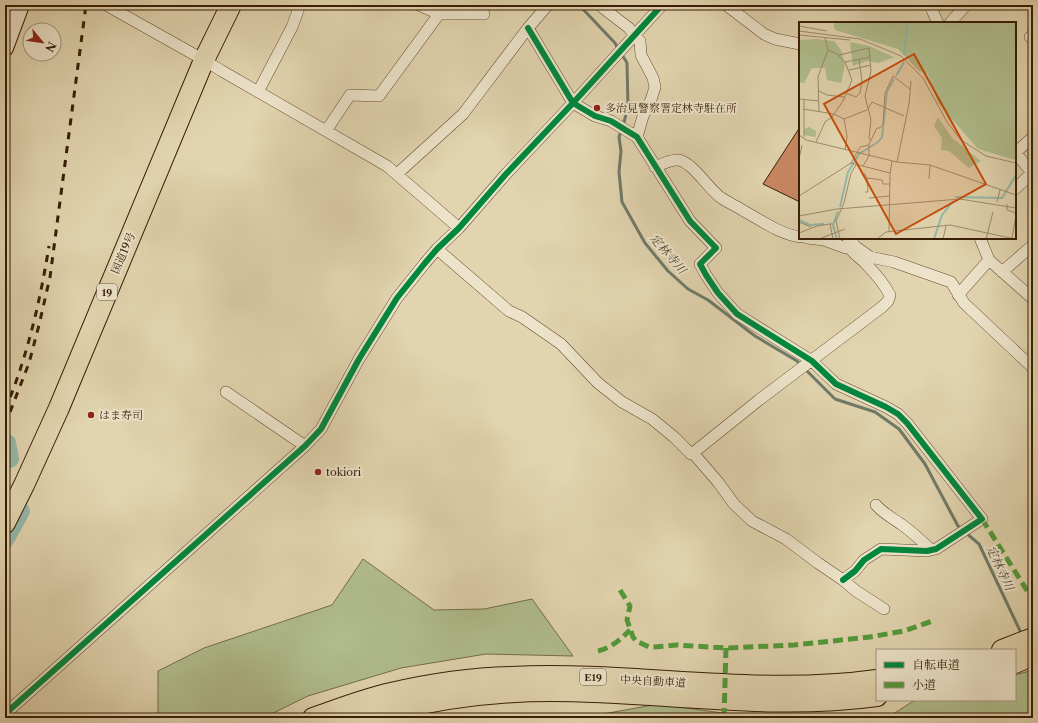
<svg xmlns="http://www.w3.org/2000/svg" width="1038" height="723" font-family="'Libre Caslon Text','Noto Serif JP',serif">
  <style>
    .green { fill: #b0bd8c; stroke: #746d4a }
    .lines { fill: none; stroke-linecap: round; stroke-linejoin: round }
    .stream { stroke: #6f7a69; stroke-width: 3 }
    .river { stroke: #94b8aa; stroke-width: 18 }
    .building { fill: #c78761; stroke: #381d07 }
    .street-casing { stroke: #624b31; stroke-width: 12 }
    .secondary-casing { stroke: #381d07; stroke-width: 18 }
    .highway-casing { stroke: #381d07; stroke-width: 22 }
    .street { stroke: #ece3ca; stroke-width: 11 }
    .secondary { stroke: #ece3ca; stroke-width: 16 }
    .highway { stroke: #e1d4ae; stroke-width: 20 }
    .rail { stroke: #381d07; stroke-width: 3; stroke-dasharray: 7 7; stroke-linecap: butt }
    .quiet { stroke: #529a3a; stroke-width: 5; stroke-dasharray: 10 5; stroke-linecap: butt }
    .cycleway-casing { stroke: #ece3ca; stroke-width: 8 }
    .cycleway { stroke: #00873e; stroke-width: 6 }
    .poi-dot { fill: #8f2418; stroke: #ece3ca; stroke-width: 1.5 }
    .labels { text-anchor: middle; stroke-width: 4; stroke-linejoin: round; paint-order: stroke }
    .shield { fill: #ece3ca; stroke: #6e5842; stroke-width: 1 }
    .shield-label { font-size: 10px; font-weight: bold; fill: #381d07 }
    .poi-label { font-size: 11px; fill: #381d07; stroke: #ece3ca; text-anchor: start }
    .street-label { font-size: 11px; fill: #381d07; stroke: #ece3ca }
    .water-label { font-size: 12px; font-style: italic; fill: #544c38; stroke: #ece3ca }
    .inset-river { fill: none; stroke: #94b8aa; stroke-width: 2 }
    .inset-road { fill: none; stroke: #9d8b6b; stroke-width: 1 }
    .view { fill: #c54d0b; fill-opacity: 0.15; stroke: #c54d0b; stroke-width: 2 }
    .inset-edge { fill: none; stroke: #381d07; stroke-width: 2 }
  </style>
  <rect width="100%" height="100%" fill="#e1d4ae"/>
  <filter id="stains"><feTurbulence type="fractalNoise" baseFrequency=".005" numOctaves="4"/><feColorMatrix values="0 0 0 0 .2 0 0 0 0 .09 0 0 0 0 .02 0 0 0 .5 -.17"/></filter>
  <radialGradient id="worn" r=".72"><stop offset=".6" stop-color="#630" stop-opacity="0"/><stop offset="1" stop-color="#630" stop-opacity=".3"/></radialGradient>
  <path class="green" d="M363 559 434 610 484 609 532 599 573 656 486 654 401 668 308 696 263 718H158V671L204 648 332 605Z
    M1033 670V718H887L915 700H1015V675Z
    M659 704 757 718H580Z"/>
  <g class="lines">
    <path class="stream" d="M579 5 615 43 618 49
      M621 53 627 63 628 107 623 126
      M621 131 619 137 621 151 619 172 622 202 645 243 668 271 688 289 708 300 755 336 797 361 801 365
      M805 369 835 399 875 412 899 429 925 464 958 526 962 529
      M966 533 979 544 1022 635"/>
    <path class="river" d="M5 442 7 443 10 459
      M5 540 21 511"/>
  </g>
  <path class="building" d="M800 127V202L763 184Z"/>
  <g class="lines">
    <defs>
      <path id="street" d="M106 5 204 60 222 71 387 166 459 228
        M419 5 439 14
        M601 5 603 8 629 28 636 38 640 41 641 55 653 78 655 87 651 100 643 116 637 137
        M726 5 764 34 775 39 800 44
        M932 5V10L938 23
        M950 23 966 5
        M528 28 573 103 595 116 611 121 637 137 690 221 716 248 700 264 706 275 718 293 737 314 812 361 836 384 886 407 898 414 907 423 982 519 936 549 927 551 881 549 864 560 855 571 843 580
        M1030 37 1033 35
        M258 92 292 27 300 5
        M326 131 350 95 379 96 439 14H484
        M1015 152 1033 174
        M1015 153 1033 137
        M655 167C662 164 671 159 679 160 694 164 707 187 720 197 727 202 736 206 744 211 762 221 780 234 800 237
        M397 174 463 114 528 28 548 5
        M1015 189 1032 173
        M807 238 824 240 846 248 856 247
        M848 238 856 247 870 257 894 262 951 282 964 303 1033 368
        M980 238 989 260 1033 299
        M437 249 509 311 522 317 561 344 598 383 622 402 652 419 674 437 691 454 693 453 718 482 734 504 752 521 786 539 818 563 843 580 856 591 884 609
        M1002 272 1033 245
        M958 295 989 260
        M226 392 305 446
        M693 453 759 400 882 307 888 301 890 295C884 284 875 273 866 264 861 258 854 255 850 248
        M876 505C883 513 892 518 901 524 912 532 922 541 931 550
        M5 714 305 446 321 429 359 359 397 298 425 263 437 249 459 228 506 174 573 103 662 5"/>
      <path id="secondary" d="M5 48 21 5"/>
      <path id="highway" d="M5 523 24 485 59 408 204 60 231 5
        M1002 650 1033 638
        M1015 663 1033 655
        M313 718C339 709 364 699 391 693 430 684 471 678 511 677 633 671 755 697 877 680
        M362 718C425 700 486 691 551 691 660 691 768 711 877 696"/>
    </defs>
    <use href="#street" class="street-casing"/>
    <use href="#secondary" class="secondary-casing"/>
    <use href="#highway" class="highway-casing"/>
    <use href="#street" class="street"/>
    <use href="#secondary" class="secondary"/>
    <use href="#highway" class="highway"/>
    <path class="rail" d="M5 410C27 358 40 302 49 246
      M5 425 29 363 39 325 50 277 86 5"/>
    <path class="quiet" d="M982 519 1033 600
      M620 590 630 606 627 620 633 637 636 641 649 647H654L677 645 726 648 794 645 870 637 904 631 935 620
      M598 651C611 648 621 639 630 630
      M724 718 726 648"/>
    <defs>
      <path id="cycleway" d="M528 28 573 103 595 116 611 121 637 137 690 221 716 248 700 264 706 275 718 293 737 314 812 361 836 384 886 407 898 414 907 423 982 519 936 549 927 551 881 549 864 560 855 571 843 580
        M5 714 305 446 321 429 359 359 397 298 425 263 437 249 459 228 506 174 573 103 662 5"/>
    </defs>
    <use href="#cycleway" class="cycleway-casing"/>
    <use href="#cycleway" class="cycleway"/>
  </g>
  <g class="poi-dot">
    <circle cx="597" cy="108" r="4"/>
    <circle cx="91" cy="415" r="4"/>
    <circle cx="318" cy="472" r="4"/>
  </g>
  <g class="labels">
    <g class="shield">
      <rect x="97" y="284" width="20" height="16" rx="3"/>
      <rect x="580" y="669" width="26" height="16" rx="3"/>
    </g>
    <g class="shield-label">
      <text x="107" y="296">19</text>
      <text x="593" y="681">E19</text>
    </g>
    <g class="poi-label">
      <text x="605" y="112">多治見警察署定林寺駐在所</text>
      <text x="99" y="419">はま寿司</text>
      <text x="326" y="476">tokiori</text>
    </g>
    <g class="street-label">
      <text transform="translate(123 253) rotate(-67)" y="4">国道19号</text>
      <text transform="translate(653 681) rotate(3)" y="4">中央自動車道</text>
    </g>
    <g class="water-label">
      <text transform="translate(668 254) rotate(49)" y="4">定林寺川</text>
      <text transform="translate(1000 568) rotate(65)" y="4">定林寺川</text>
    </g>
  </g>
  <g transform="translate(799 22)">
    <rect width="217" height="217" fill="#e1d4ae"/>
    <path d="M34 0H217V138L179 127 139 81 129 53 119 48 99 27 36 8ZM18 17 35 19 42 28 46 42 42 61 28 58 26 46H13L5 61 0 60V18ZM51 20 70 24 95 35 80 41 68 39 54 44ZM139 95 153 116 182 139 170 146 150 129 142 128 143 116 135 104ZM10 105 17 109V115L5 113V107Z" fill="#b0bd8c"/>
    <path class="inset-river" d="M105 33 109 0M97 54 105 40M156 175 203 176 217 153M41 185 49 150 60 132 79 120 83 115 88 70 95 57M0 198 11 203 25 202M31 201 34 203 39 189M34 203 38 217M135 217 143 193 154 179"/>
    <path class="inset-road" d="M0 4 28 9M0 9 61 17 102 34 124 56 148 100 162 118 187 134 217 141M0 13 51 18M29 28 38 32 46 40M40 33 70 26 72 49 66 74 72 98 70 116 72 119M50 48 72 43M20 69 28 73 45 75M47 71 57 75 61 71 63 59 60 37M1 77 20 79M4 87 35 92 45 97M69 87 73 80 105 94M20 89 19 55 29 28 26 16M45 97 48 114 46 128M45 97 68 88M0 113 7 118 98 140 131 143 217 173M5 115V78M17 120 26 100 33 95 44 79 53 58 46 40 71 35M0 137 3 123M98 140 110 82 112 59M52 141 91 151M64 144 70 134V122L78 106H81L84 102 86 71 94 54 111 67M65 151 68 156 83 158 84 162H91M130 157 131 143M66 170H69L68 156M0 174 52 141 61 125 70 123M70 176 90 174M198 180 201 168M208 182V188L215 190 217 193M0 194 38 187 161 177 217 186M0 200 12 205M90 210 91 152 93 139M0 211 18 204 31 202 34 217M213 216 217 193M20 217 46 207M41 217 37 199 45 181 52 151 57 143M78 217 87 210 151 203 216 217M144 217 147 204M187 217 194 190"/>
    <path class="view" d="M115 32 187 162 97 212 25 82Z"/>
    <rect width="217" height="217" class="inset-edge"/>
  </g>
  <rect width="1038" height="723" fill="none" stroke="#e1d4ae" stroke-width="20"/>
  <rect x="6" y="6" width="1026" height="711" fill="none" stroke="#381d07" stroke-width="2"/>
  <rect x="10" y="10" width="1018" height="703" fill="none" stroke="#381d07"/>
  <rect x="876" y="649" width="140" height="52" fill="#ece3ca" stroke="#a4947c"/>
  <rect x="884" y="662" width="20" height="6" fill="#00873e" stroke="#a4947c"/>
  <text x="912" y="669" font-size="12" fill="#381d07">自転車道</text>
  <rect x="884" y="682" width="20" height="6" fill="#529a3a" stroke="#a4947c"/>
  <text x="912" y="689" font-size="12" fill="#381d07">小道</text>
  <g transform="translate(42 42) rotate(119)"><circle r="19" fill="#ece3ca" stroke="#a4947c"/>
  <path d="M0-3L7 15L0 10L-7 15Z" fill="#8f2418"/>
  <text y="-6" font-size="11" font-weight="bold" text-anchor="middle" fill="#381d07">N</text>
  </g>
  <rect width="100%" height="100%" filter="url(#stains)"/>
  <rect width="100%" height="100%" fill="url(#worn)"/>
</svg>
